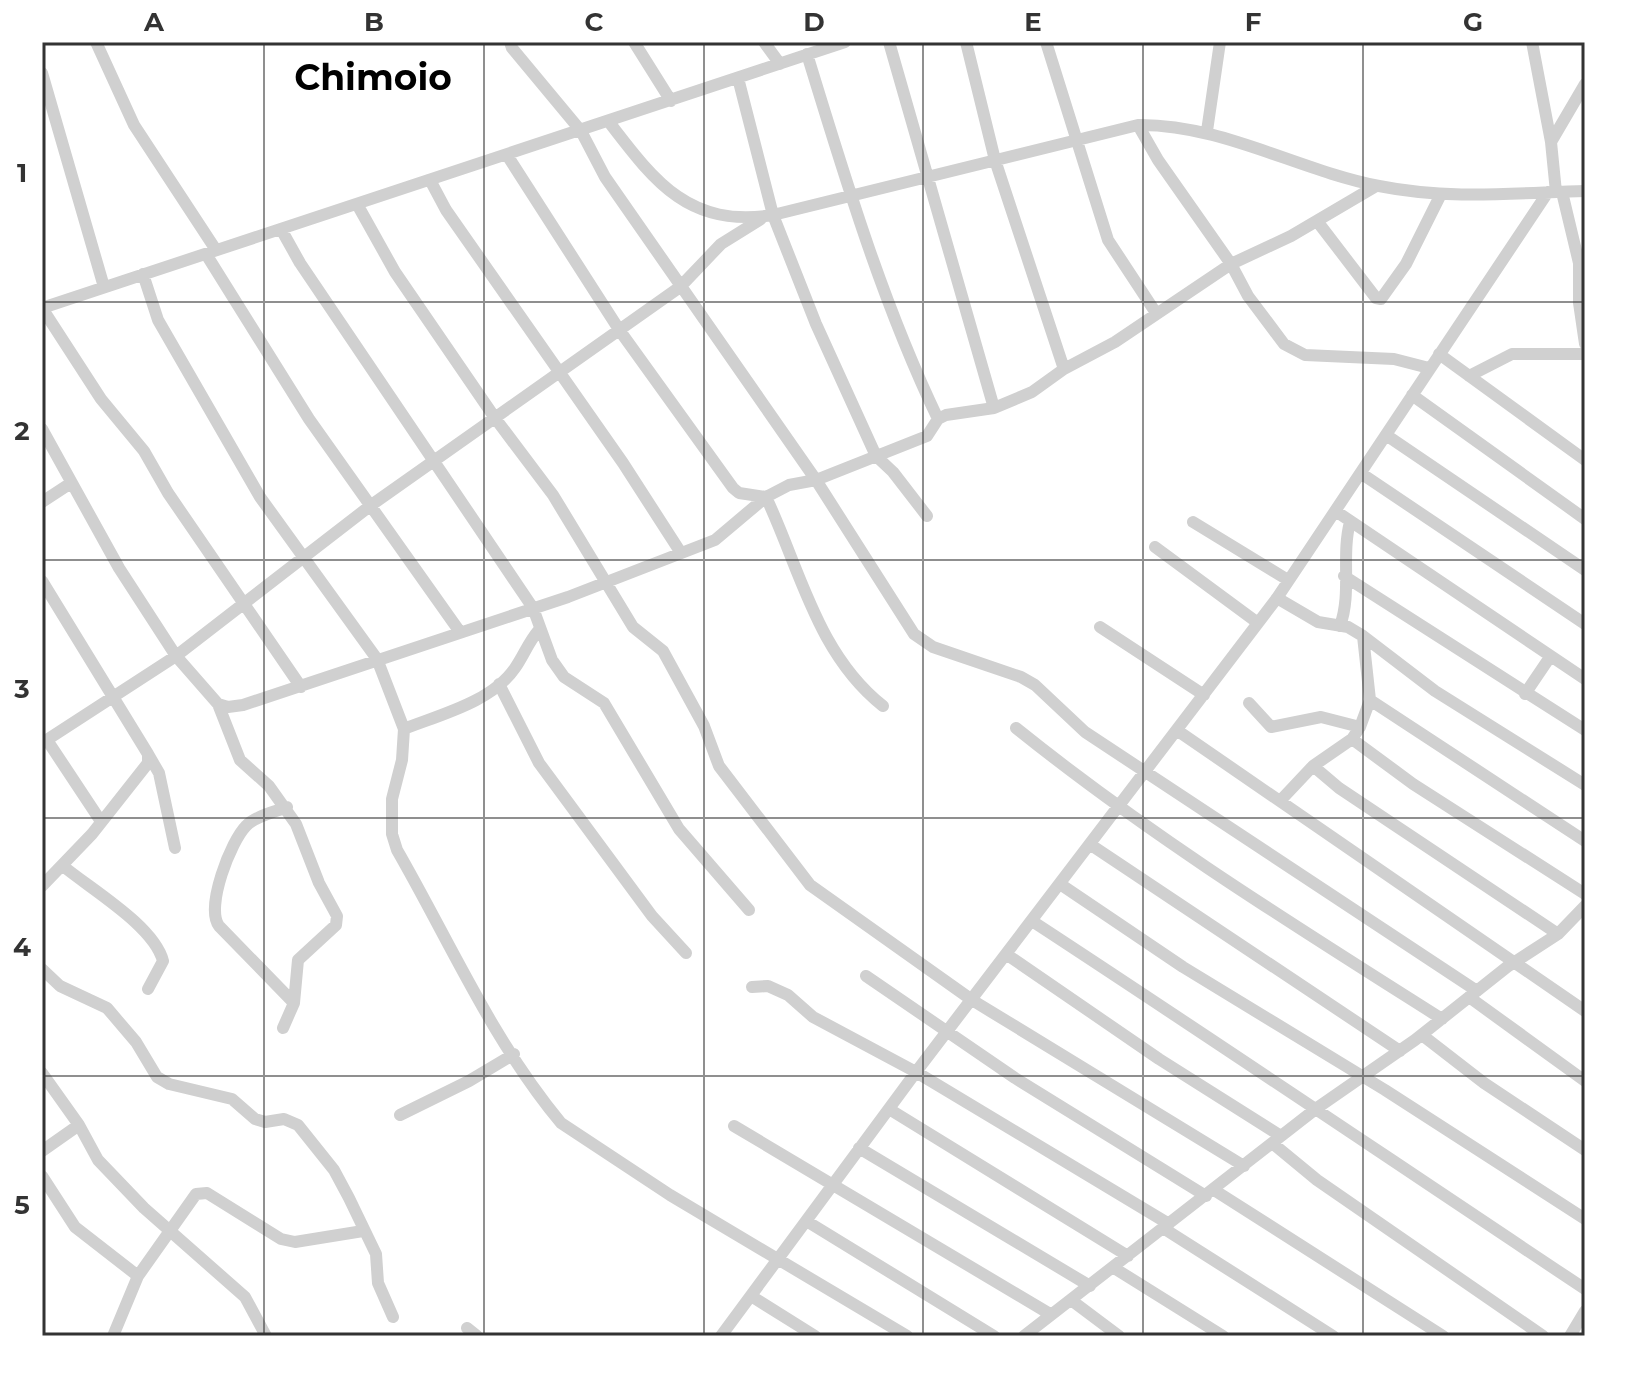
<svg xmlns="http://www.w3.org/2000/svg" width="1627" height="1378" font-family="Montserrat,sans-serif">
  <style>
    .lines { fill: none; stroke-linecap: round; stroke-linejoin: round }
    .minor { stroke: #d0d0d0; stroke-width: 12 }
    .grid { fill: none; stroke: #333; stroke-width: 2; stroke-opacity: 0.55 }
    .labels { text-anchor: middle; stroke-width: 8; stroke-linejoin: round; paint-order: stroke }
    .town-label { font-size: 36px; font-weight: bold; fill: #000; stroke: #fff }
    .neatline { fill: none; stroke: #333; stroke-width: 3 }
    .grid-label { font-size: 26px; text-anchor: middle; font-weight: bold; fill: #333 }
  </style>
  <rect width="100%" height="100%" fill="#fff"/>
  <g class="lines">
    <path class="minor" d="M96 42 134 125 216 250
      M510 42 512 48 581 131 605 177 816 480 914 634 933 647 1021 677 1035 685 1085 732 1477 991
      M634 42 671 101
      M764 42 780 64
      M889 42 994 408
      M966 42 995 160 1064 369
      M1046 42 1108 240 1156 313
      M1532 42 1551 142 1556 192
      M807 54C845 178 882 302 938 419
      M42 73 104 287
      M738 78 773 215 816 324 876 456 893 472 927 516
      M609 122C655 182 689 228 773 215L1138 125C1222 124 1297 170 1379 186 1448 200 1515 193 1585 191
      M1138 125 1158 160 1231 264 1248 296 1284 344 1305 355 1394 359 1429 368
      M1207 131 1220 42
      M1551 142 1585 84
      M507 155 620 331 733 488 739 493 766 497C800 569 817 654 883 706
      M430 180 446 210 623 463 681 553
      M1562 192 1579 263V303L1585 344
      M357 204 395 272 495 418 553 495 633 627 663 651 704 726 719 766 810 885 972 1000 1244 1166
      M1317 221 1376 298 1381 299 1406 264 1440 196
      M281 229 300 263 533 608 552 660 564 677 604 703 679 829 749 910
      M206 254 309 419 460 632
      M143 274 158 320 260 497 377 659 404 729 402 760 392 799V834L397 850C450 942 492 1040 561 1123L670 1195 907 1336
      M42 308 845 42
      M42 308 101 399 144 451 168 493 301 687
      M1439 354 1585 460
      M1469 376 1512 354H1585
      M1412 395 1585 519
      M42 429 119 568 176 656 218 704 228 707 243 705 568 597 715 540 766 497 789 485 816 480 927 436 938 419 946 415 994 408 1032 392 1064 369 1115 342 1231 264 1291 236 1376 186
      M1386 435 1585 570
      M1362 474 1585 624
      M42 502 71 483
      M1337 512 1585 679
      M1193 522 1288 580
      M1155 547 1258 623
      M1344 576 1585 730
      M42 581 148 754V763L92 834 42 886
      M1277 598 1318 622 1348 627 1363 636 1435 691 1585 785
      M1340 626C1352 593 1341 556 1350 522
      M1100 627 1204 695
      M499 684 539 763 652 916 686 953
      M1525 694 1550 657
      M1370 700 1585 841
      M1249 703 1271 727 1321 717 1360 727
      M218 704 240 760 269 786 296 824 319 883 337 916 336 925 298 960 294 1003 283 1028
      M1016 728C1150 836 1297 927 1442 1019
      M404 729C439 715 492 702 515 668 524 655 528 643 538 631
      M1178 731 1585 1011
      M1352 739 1413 784 1585 894
      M47 740 100 820
      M42 743 176 656 370 506 680 287 721 244 761 219
      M148 754 159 773 175 848
      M1313 766 1339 788 1558 934
      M1280 801 1313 766 1352 739 1360 727 1370 700 1363 636
      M287 807C275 812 255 816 246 826 231 841 205 907 219 926L294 1003
      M1091 845 1400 1051
      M63 866C92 890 154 926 163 961L148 989
      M1060 884 1183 967 1385 1090 1585 1219
      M1032 921C1217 1042 1400 1166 1585 1289
      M1006 954 1159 1059 1281 1136
      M42 969 60 986 107 1008 136 1042 157 1077 169 1084 232 1099 255 1119 265 1122 284 1119 298 1125 334 1170 349 1198 376 1254 378 1283 393 1317
      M866 976 1015 1078 1206 1196
      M752 987 768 986 788 995 813 1017 916 1072 1169 1224
      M1469 997 1585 1081
      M1422 1035 1484 1083 1585 1150
      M42 1073 79 1125 98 1160 144 1208 245 1297 266 1336
      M889 1109 1128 1256
      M400 1115 469 1081 514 1054
      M734 1126 1050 1314
      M1272 1143 1317 1180 1543 1336
      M859 1148 1090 1286
      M42 1151 79 1125
      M42 1176 75 1227 138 1276
      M1214 1190 1443 1336
      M808 1222 994 1336
      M1163 1228 1333 1336
      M1114 1268 1223 1336
      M751 1296 815 1336
      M1071 1300 1119 1336
      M467 1328 477 1336
      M113 1336 138 1276 196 1194 207 1193 281 1239 295 1242 363 1231
      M721 1336 916 1072 1277 598 1548 192
      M1024 1336 1317 1108 1415 1040 1507 967 1558 934 1585 906
      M1570 1336 1585 1311"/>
  </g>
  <path class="grid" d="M264 42V1336M484 42V1336M704 42V1336M923 42V1336M1143 42V1336M1363 42V1336M42 302H1585M42 560H1585M42 818H1585M42 1076H1585"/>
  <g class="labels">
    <g class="town-label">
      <text x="373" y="90">Chimoio</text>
    </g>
  </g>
  <rect width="1627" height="1378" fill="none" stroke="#ffffff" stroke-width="88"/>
  <rect x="44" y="44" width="1539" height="1290" class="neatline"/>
  <g class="grid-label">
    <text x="154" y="31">A</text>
    <text x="374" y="31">B</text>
    <text x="594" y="31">C</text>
    <text x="814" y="31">D</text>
    <text x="1033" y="31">E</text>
    <text x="1253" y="31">F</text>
    <text x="1473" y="31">G</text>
    <text x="22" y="182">1</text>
    <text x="22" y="440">2</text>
    <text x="22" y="698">3</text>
    <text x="22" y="956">4</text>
    <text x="22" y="1214">5</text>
  </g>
</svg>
